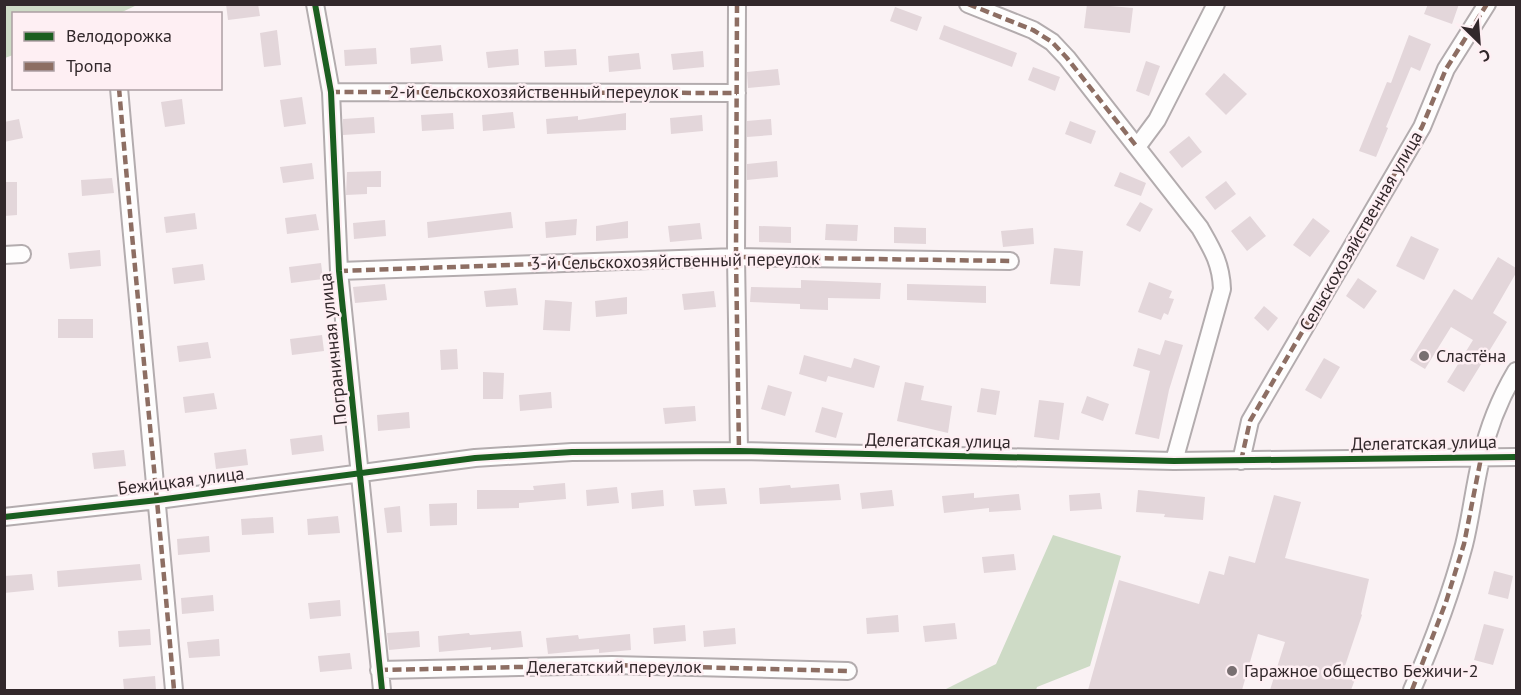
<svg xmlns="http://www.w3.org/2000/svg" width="1521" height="695" font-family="'PT Sans',sans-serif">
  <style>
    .forest { fill: #cedbc6 }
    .building { fill: #e3d6da }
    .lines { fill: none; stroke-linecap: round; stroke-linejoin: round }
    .minor-casing { stroke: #b3acae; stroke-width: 20 }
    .minor { stroke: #fefdfd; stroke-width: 16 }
    .quiet { stroke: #8d6e63; stroke-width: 4.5; stroke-dasharray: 9 4.5; stroke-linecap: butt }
    .cycleway-casing { stroke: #feeff3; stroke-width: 10 }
    .cycleway { stroke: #1b5e20; stroke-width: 6 }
    .poi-dot { fill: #786f71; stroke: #feeff3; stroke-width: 2 }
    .labels { text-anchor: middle; stroke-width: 5; stroke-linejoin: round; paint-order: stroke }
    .street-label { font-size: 18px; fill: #32282b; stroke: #feeff3 }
    .poi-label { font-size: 18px; fill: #32282b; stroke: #feeff3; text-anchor: start }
  </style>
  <rect width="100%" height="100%" fill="#faf2f4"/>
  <path class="forest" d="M5 4H137V5L120 13 14 14 13 55 5 58Z
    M1053 535 1121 556 1090 666 1037 687 1036 690H944L996 664Z"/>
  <path class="building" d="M226 4H258L260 16 228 20Z
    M1087 4 1133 8 1130 33 1084 28Z
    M1428 4H1459L1452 24 1424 14Z
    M895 7 922 17 917 31 890 21Z
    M944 25 1017 53 1012 67 939 39Z
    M277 30 281 65 264 67 260 33Z
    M1409 35 1431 44 1420 71 1411 67 1386 127 1388 128 1376 157 1359 151 1387 82 1391 83Z
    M441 45 443 61 411 64 410 48Z
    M376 48 377 64 345 66 344 50Z
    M518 49 519 65 488 68 486 52Z
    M576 49 577 65 545 67 544 51Z
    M703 51 704 67 673 70 671 54Z
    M639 53 641 69 609 72 608 56Z
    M1146 61 1160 66 1149 96 1136 91Z
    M1033 67 1060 77 1055 91 1028 80Z
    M778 69 780 85 748 88 747 72Z
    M1224 73 1247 94 1226 115 1205 94Z
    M302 97 306 124 284 127 280 100Z
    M182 99 185 124 165 127 161 102Z
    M513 112 515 128 483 131 482 115Z
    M453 113 454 129 422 131 421 115Z
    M626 113V130L547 134 546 119 578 116V120Z
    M702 115 703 131 671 134 670 118Z
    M374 117 375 133 343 135V119Z
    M19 119 23 138 4 142V122Z
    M771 119 772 135 747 137V121Z
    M1070 121 1096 131 1091 144 1065 134Z
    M1189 136 1202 152 1182 168 1169 152Z
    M777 161 778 177 747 180V164Z
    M312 163 314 179 283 183 280 167Z
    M381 171V187H367V194L346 195 347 172Z
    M1120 172 1146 183 1141 196 1114 186Z
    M112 178 114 193 82 196 81 180Z
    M1226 181 1236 194 1215 210 1205 197Z
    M4 182H17V215L4 216Z
    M1140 202 1153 209 1140 232 1126 225Z
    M511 212 513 228 428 238 427 222Z
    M195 213 197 229 166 233 164 217Z
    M316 214 319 230 287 234 285 218Z
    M1250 216 1266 236 1247 251 1231 231Z
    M1313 218 1330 231 1310 257 1293 245Z
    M577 219 576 235 546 238 545 222Z
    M385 220 386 236 354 239 353 223Z
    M628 221V238L596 241V226Z
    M700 223 702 239 670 242 668 226Z
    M826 224 858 225 857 241 825 240Z
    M759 226 791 227V243L759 242Z
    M894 227 926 228V244L894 243Z
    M1033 228 1034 244 1003 247 1001 231Z
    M1411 236 1439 249 1424 280 1396 266Z
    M1054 248 1083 251 1080 286 1050 284Z
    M100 250 101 266 70 269 68 253Z
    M1498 257 1516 268V273L1493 313 1507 322 1464 392 1447 382 1473 340 1451 327 1425 369 1410 360 1454 289 1472 300Z
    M321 263 323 279 291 283 289 267Z
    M203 264 205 280 174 284 172 268Z
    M1358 278 1377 291 1364 309 1346 296Z
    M801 280 881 283 880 299 828 298V310L800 309V304L750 302 751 287 801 288Z
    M1149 282 1172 291 1169 298 1174 299 1168 315 1164 313 1161 320 1138 312Z
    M385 284 387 300 355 303 353 287Z
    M907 284 986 286V303L907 300Z
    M516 288 518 305 486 307 484 291Z
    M714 291 716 307 684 310 682 294Z
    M627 297V314L596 317 595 301Z
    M545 300 572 302 570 331 543 330Z
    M1264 306 1278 318 1268 331 1254 318Z
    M58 319H93V338H58Z
    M322 335 324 351 292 355 290 339Z
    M1165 340 1183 345 1169 390 1159 439 1135 434 1150 371 1133 366 1138 348 1160 355Z
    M208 342 211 358 179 362 177 346Z
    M457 349 458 369 441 370 440 350Z
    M804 355 851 368 854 358 880 366 874 388 828 376 826 382 799 374Z
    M1324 358 1340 367 1321 399 1305 390Z
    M483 372 504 373 503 399H483Z
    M905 382 924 386 921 400 952 406 948 433 897 421Z
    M768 385 792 392 785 416 761 409Z
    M981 388 1000 391 996 415 977 412Z
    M551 392 552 408 520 411 519 395Z
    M214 393 217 409 185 413 183 397Z
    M1087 396 1109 404 1103 421 1081 413Z
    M1039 400 1064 403 1059 440 1034 437Z
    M695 406 696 421 665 424 663 408Z
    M822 407 843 413 836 438 815 432Z
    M409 412 410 428 378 431 377 415Z
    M322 435 324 451 292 455 290 439Z
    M246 449 248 465 216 469 214 453Z
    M124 450 126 466 94 469 92 453Z
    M565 483 566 499 519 503V508L477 509V490H534L533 486Z
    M839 484 841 500 760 504 759 488 790 485 791 488Z
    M617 487 619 503 587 506 586 490Z
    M725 488 727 504 695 506 693 490Z
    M663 490 664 506 632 509 631 493Z
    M892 490 894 506 862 509 860 493Z
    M1138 490 1205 497 1203 520 1164 517 1165 514 1136 512Z
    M974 493V498L1019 494 1021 510 989 512V508L944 513 942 496Z
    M1100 493 1102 509 1070 511 1069 495Z
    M1274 495 1301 502 1285 558 1369 579 1361 614 1362 615 1344 669 1357 674 1351 690H1270L1285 642 1258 634 1242 690H1088L1119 580 1199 604 1209 571 1224 575 1229 556 1255 563Z
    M457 503V525L430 526 429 504Z
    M400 506 402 532 387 533 384 508Z
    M338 516 340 533 308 535 307 519Z
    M273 517 274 533 242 535 241 519Z
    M209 536 210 552 178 555 177 539Z
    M1014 554 1016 570 984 573 982 557Z
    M140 564 142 580 58 587 57 571Z
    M1494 571 1513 576 1508 599 1488 594Z
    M32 574 34 590 4 593V576Z
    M213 595 214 611 182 614 181 598Z
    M340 600 341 616 310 619 308 603Z
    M898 615 899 632 867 634 866 618Z
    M955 623 957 639 925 642 923 626Z
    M1484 624 1504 629 1493 665 1474 660Z
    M685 625 686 641 654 644 653 628Z
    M735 628 736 644 704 647 703 631Z
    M150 629 151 645 119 647 118 631Z
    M419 631 420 647 389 650 387 633Z
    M521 631 523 647 491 650V647L439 652 438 636 469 633 470 635Z
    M630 634 631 650 599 653V649L548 654 546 638 578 635 579 639Z
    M219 639 220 656 189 658 187 642Z
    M350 653 352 669 320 672 318 656Z
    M155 676 156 690H124L123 679Z"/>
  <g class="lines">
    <defs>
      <path id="minor" d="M315 4 331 92 339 271 382 690
        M737 4 736 257 739 451
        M968 4 1033 30 1052 42 1067 58 1200 228C1212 249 1221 263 1222 289L1174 461
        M119 88C136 289 157 490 174 690
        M331 92 737 93
        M1137 147 1157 120 1216 4
        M4 255 22 254
        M339 271 736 257 1010 261
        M1241 461 1250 421 1422 127 1446 69 1487 4
        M4 517 158 500 475 458 572 452 739 451 1174 461 1516 457
        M379 670 612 665 848 671
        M1412 690C1432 644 1451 594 1464 545 1471 517 1474 488 1481 459 1488 428 1500 398 1516 371"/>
    </defs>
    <use href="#minor" class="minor-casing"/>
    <use href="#minor" class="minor"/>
    <path class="quiet" d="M737 4 736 257 739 451
      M968 4 1033 30 1052 42 1067 58 1137 147
      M119 88C136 289 157 490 174 690
      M331 92 737 93
      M339 271 736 257 1010 261
      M1241 461 1250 421 1422 127 1446 69 1487 4
      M379 670 612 665 848 671
      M1412 690 1446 602 1464 544 1481 458"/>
    <defs>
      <path id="cycleway" d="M315 4 331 92 339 271 382 690
        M4 517 158 500 475 458 572 452 739 451 1174 461 1516 457"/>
    </defs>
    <use href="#cycleway" class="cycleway-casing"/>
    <use href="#cycleway" class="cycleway"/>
  </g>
  <g class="poi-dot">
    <circle cx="1424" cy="356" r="6"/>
    <circle cx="1232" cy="671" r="6"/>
  </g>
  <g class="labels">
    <g class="street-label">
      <text x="534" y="98">2-й Сельскохозяйственный переулок</text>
      <text transform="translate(1361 231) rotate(-60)" y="6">Сельскохозяйственная улица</text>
      <text transform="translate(675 261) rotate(-1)" y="6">3-й Сельскохозяйственный переулок</text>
      <text transform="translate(333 349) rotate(-96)" y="6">Пограничная улица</text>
      <text transform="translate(938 441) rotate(1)" y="6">Делегатская улица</text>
      <text transform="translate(1424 443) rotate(-1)" y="6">Делегатская улица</text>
      <text transform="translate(181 481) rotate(-7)" y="6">Бежицкая улица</text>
      <text x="614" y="673">Делегатский переулок</text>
    </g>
    <g class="poi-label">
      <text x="1436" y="362">Сластёна</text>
      <text x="1244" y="677">Гаражное общество Бежичи-2</text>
    </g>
  </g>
  <rect width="1521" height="695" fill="none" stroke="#32282b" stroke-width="12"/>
  <rect x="12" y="12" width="210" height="78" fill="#feeff3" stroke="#ac9fa3" stroke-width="1.5"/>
  <rect x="24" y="32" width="30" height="9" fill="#1b5e20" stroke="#ac9fa3" stroke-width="1.5"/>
  <text x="66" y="42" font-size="18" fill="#32282b">Велодорожка</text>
  <rect x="24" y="62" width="30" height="9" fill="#8d6e63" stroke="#ac9fa3" stroke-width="1.5"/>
  <text x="66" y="72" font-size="18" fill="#32282b">Тропа</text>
  <g transform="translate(1479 42) rotate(155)" stroke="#feeff3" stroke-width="4.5" paint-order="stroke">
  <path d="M0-4.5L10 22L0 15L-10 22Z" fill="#32282b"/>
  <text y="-9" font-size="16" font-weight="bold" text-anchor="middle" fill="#32282b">С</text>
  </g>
</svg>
